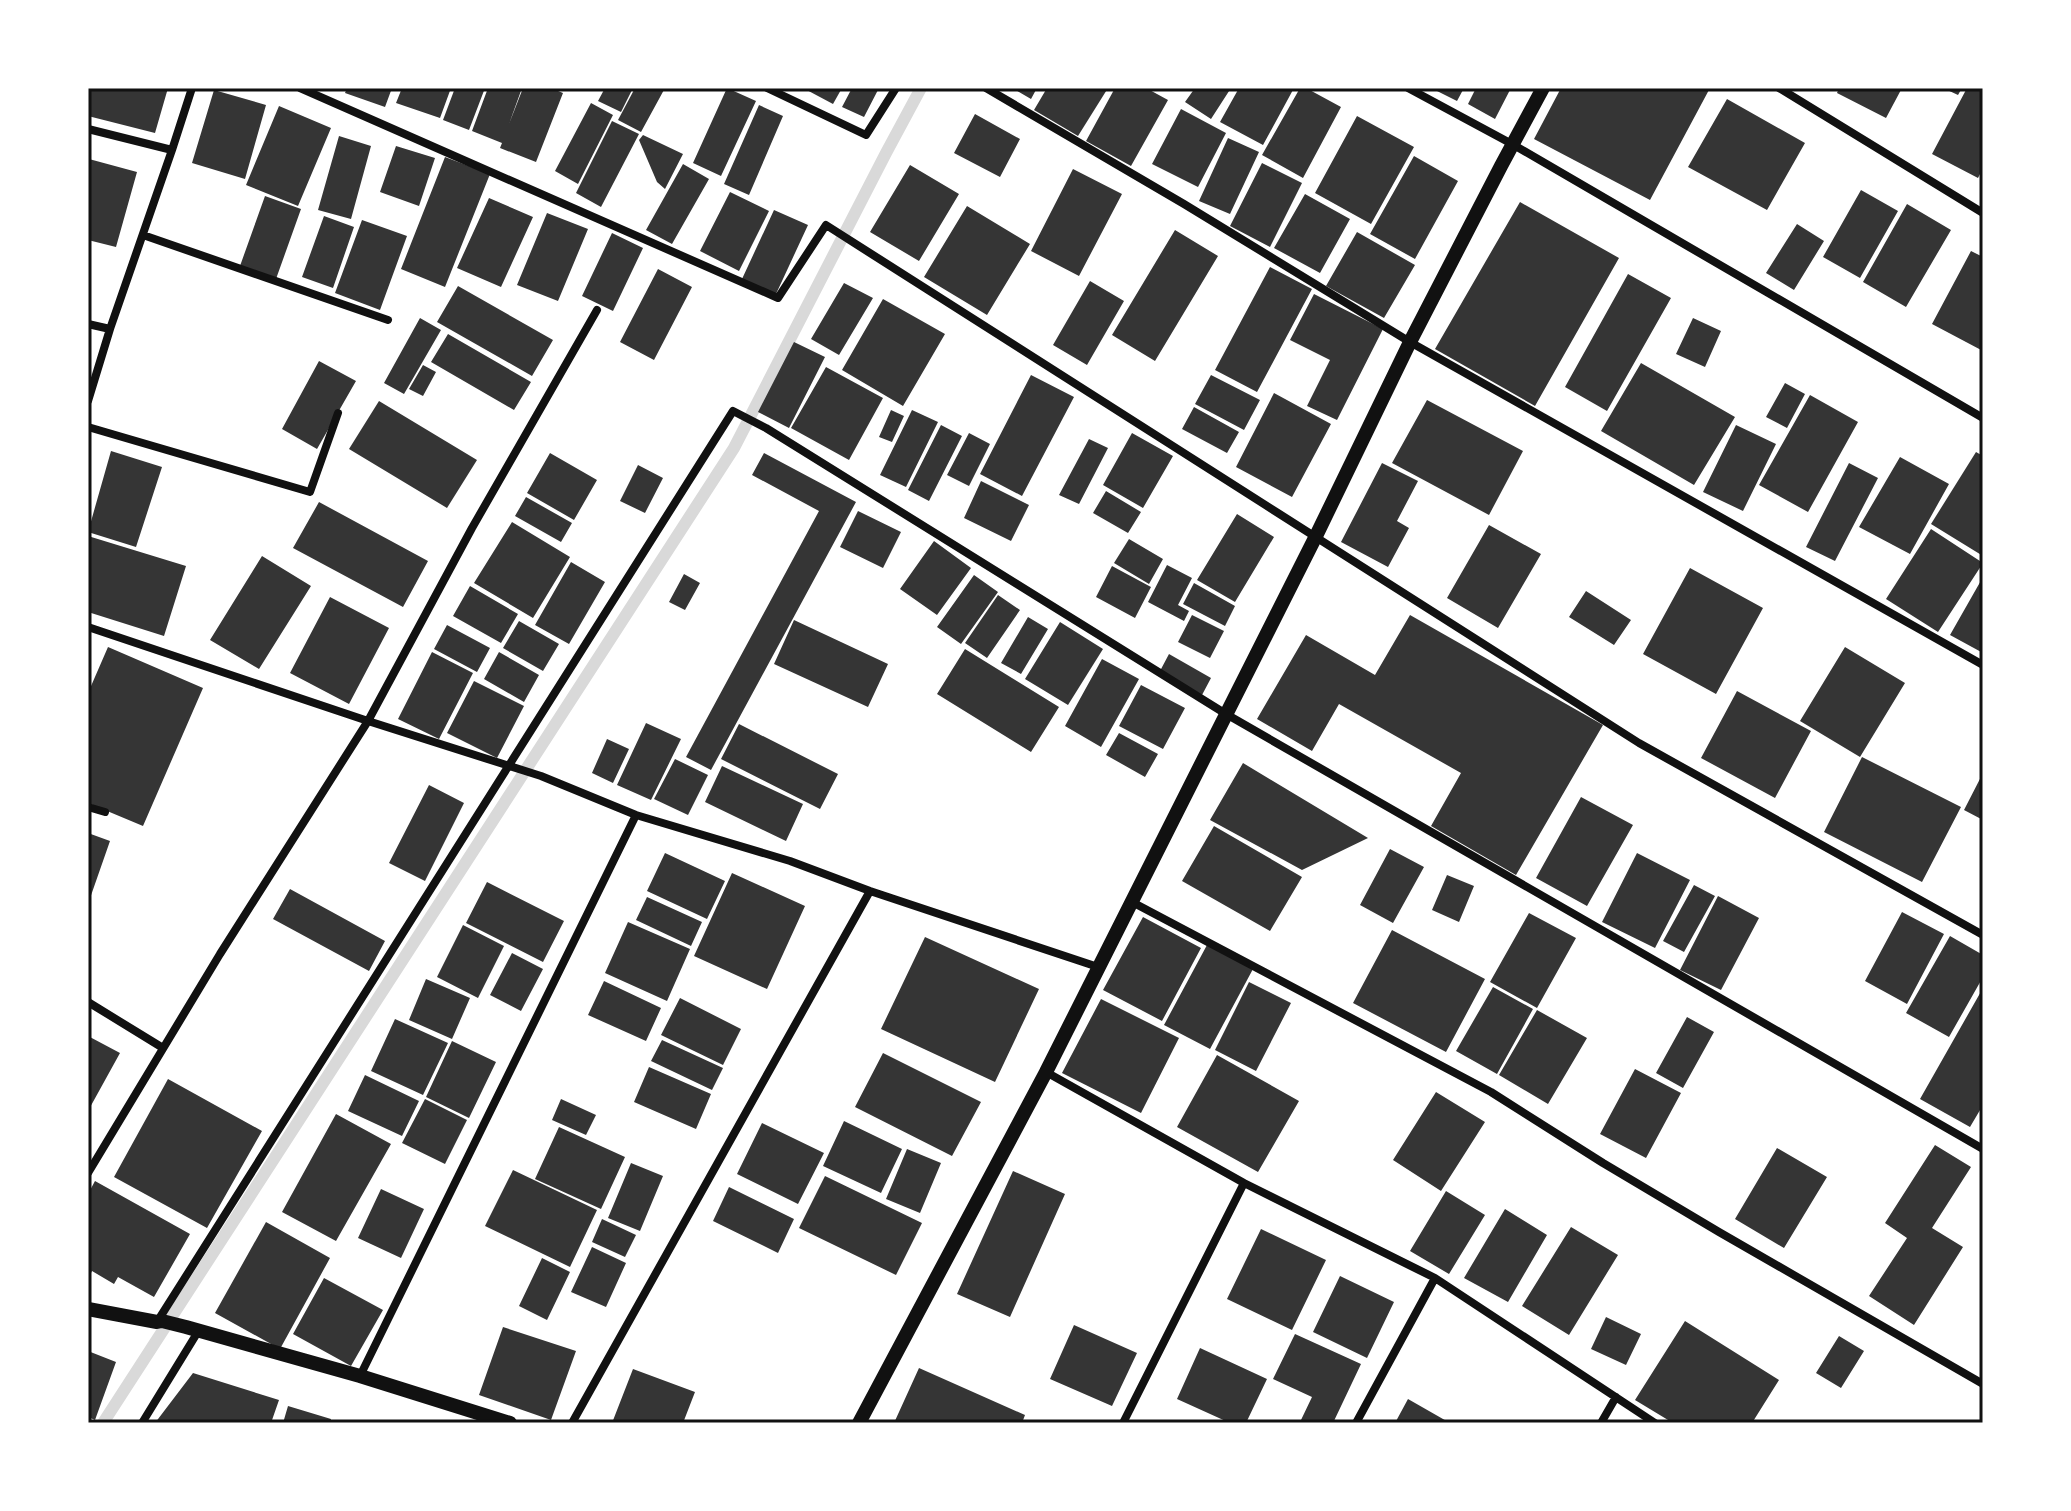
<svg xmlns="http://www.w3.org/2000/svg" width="2071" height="1511" font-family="Montserrat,sans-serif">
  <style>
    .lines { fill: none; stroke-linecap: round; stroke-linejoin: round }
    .stream { stroke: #d9d9d9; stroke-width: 12 }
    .building { fill: #353535 }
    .minor { stroke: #111; stroke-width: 8 }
    .tertiary { stroke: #111; stroke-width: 14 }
    .neatline { fill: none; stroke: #111; stroke-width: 3 }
  </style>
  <rect width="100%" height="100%" fill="#fff"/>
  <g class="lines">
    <path class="stream" d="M103 1423 734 448 886 153 921 88"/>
  </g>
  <path class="building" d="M88 88H168L155 133 88 116Z
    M347 88H392L385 107 345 93Z
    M402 88H451L440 118 396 103Z
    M455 88H485L469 130 443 120Z
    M488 88H522L509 124 523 88H551L563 93 536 162 500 148 502 143 472 131Z
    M605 88H633L621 112 598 101Z
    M635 88H665L641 132 618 120Z
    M727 88 756 101 721 176 693 163Z
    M803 88H842L833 104Z
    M852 88H879L864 117 842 107Z
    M1012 88H1037L1031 99Z
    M1047 88H1108L1078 136 1034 110Z
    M1115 88H1146L1168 100 1131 166 1086 141Z
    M1195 88H1231L1211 119 1185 102Z
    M1239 88H1294L1263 145 1220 122Z
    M1300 88H1306L1341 107 1303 178 1262 155Z
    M1431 88H1464L1457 101Z
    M1476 88H1511L1495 119 1468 104Z
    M1561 88H1710L1650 200 1534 139Z
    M1839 88H1902L1886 118 1837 93Z
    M1943 88H1962L1958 95Z
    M1967 88H1983V168L1978 178 1932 154Z
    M214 90 266 105 245 179 192 163Z
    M1727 99 1805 143 1767 210 1688 167Z
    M591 103 613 115 578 184 555 171Z
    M759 105 783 116 749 195 724 184Z
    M279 106 331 128 298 206 246 185Z
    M1181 109 1226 133 1198 187 1152 164Z
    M975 114 1020 139 1000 177 954 153Z
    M1357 116 1414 147 1371 224 1315 193Z
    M612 121 639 134 601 207 576 193Z
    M643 135 683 154 665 189 657 182 639 140Z
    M339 136 371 146 351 219 318 210Z
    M1228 138 1259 152 1230 214 1199 201Z
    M396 146 435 158 419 206 380 192Z
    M1414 156 1458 181 1415 259 1370 234Z
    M445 157 490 174 445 287 401 269Z
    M89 159 137 172 116 247 88 240Z
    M1262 163 1302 183 1270 247 1230 226Z
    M683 164 709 179 672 244 646 230Z
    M910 165 959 194 919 261 870 232Z
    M1073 169 1122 194 1079 276 1031 251Z
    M1861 190 1898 211 1860 278 1823 257Z
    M730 192 769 211 739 271 700 251Z
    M1305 194 1350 219 1320 273 1274 248Z
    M265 196 301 209 276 279 240 266Z
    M489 198 533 217 501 287 457 268Z
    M1520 202 1619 258 1535 406 1435 349Z
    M1907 204 1951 230 1906 307 1863 282Z
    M967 206 1030 244 987 315 924 277Z
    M774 210 808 225 776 294 742 279Z
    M547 213 588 229 558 301 517 285Z
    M324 216 354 227 333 288 302 277Z
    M362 220 407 236 380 310 335 293Z
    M1797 224 1824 241 1794 290 1766 273Z
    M1175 230 1218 256 1155 361 1112 335Z
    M1357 232 1415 265 1384 318 1326 286Z
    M612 233 643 248 613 311 582 296Z
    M1971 251 1983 257V351L1932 324Z
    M1270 267 1312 289 1257 392 1215 370Z
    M658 269 692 287 654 360 620 342Z
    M1628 274 1671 298 1607 411 1565 387Z
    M1090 281 1124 301 1087 365 1053 345Z
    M844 283 873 298 839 355 811 339Z
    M458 286 553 340 532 376 437 322Z
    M1314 294 1383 329 1337 420 1307 406 1330 360 1290 340Z
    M883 299 945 334 903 406 842 370Z
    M420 318 441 330 404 394 384 383Z
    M1693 318 1721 331 1705 367 1676 354Z
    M448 334 531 382 514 410 431 362Z
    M794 342 825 357 789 428 758 412Z
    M319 361 356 381 317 449 282 429Z
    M1641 363 1735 417 1694 485 1601 431Z
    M423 365 436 372 423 396 409 389Z
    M826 367 883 398 849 460 791 428Z
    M1031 375 1074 397 1022 496 980 474Z
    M1211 375 1260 400 1244 430 1195 404Z
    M1785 383 1805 394 1787 428 1766 417Z
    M1274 393 1331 424 1292 497 1236 467Z
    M1810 395 1858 422 1808 512 1759 485Z
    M1427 400 1523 451 1489 515 1392 463Z
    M379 401 477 460 447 508 349 449Z
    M1194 407 1239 432 1227 453 1182 429Z
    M891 410 904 416 892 442 879 437Z
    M912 410 938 422 906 487 880 475Z
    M941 425 962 436 929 501 908 490Z
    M1736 425 1776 444 1743 511 1703 492Z
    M969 433 990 444 969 486 947 475Z
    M1132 433 1173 456 1143 508 1103 485Z
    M1089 439 1108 448 1079 504 1059 495Z
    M111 451 162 467 136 547 88 532Z
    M1976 452 1983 456V556L1931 524Z
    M550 453 597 480 574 520 527 493Z
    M764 453 856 502 711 770 686 757 819 511 752 475Z
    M1900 457 1949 484 1910 554 1859 527Z
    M1382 463 1418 481 1397 521 1409 528 1388 567 1341 542Z
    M1849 463 1878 478 1835 561 1806 547Z
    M638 465 663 478 645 513 620 501Z
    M981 481 1029 505 1011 541 964 518Z
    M1106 491 1141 512 1128 533 1093 513Z
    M526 497 572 523 561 542 515 516Z
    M319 502 428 561 403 607 293 548Z
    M858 511 901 532 883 568 840 547Z
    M1237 514 1274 537 1235 602 1197 580Z
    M512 522 570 557 533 618 474 583Z
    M1489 525 1541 554 1498 628 1447 598Z
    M1931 529 1983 563 1938 632 1886 599Z
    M88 536 186 566 164 636 88 612Z
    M1129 539 1163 559 1149 584 1114 563Z
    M934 541 971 568 937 615 900 589Z
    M262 556 311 586 259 669 210 640Z
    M571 562 605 582 569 644 535 625Z
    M1167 565 1192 578 1178 605 1189 611 1184 621 1148 602Z
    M1112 566 1151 587 1135 618 1096 597Z
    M1690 568 1763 608 1716 694 1643 654Z
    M684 574 700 583 685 610 669 602Z
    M974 575 998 592 961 644 937 627Z
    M1983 577V653L1950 635Z
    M1194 583 1235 606 1225 626 1183 604Z
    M470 586 518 614 501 643 453 616Z
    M1586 591 1631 620 1614 645 1569 617Z
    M998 595 1020 610 987 658 965 643Z
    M330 597 389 628 349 704 290 673Z
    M1192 615 1224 631 1210 658 1178 642Z
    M1410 615 1603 725 1516 875 1431 826 1461 773 1339 704 1312 751 1257 719 1306 635 1375 675Z
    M1028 617 1048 629 1021 674 1001 663Z
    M794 620 888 664 868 707 774 664Z
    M519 621 559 644 543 671 503 648Z
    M1060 622 1103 649 1068 705 1025 679Z
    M447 625 490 648 477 672 434 649Z
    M108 647 203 688 143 826 88 803V693Z
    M1845 647 1905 683 1860 757 1800 721Z
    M965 649 1059 707 1031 752 937 694Z
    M432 652 473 673 439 739 398 719Z
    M499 652 539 675 524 702 484 679Z
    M1169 654 1211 678 1202 695 1160 671Z
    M1102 659 1139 679 1101 747 1065 726Z
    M474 681 524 706 497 758 447 733Z
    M1141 685 1185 708 1163 749 1119 726Z
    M1737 691 1811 731 1775 798 1701 758Z
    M646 723 681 739 651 800 617 785Z
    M739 724 838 774 820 809 721 759Z
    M1119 733 1158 754 1145 777 1106 755Z
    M607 739 629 749 613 783 592 773Z
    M1862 757 1961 807 1922 882 1824 832Z
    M675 759 708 775 688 815 654 799Z
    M1243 763 1368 838 1302 870 1210 820Z
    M722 766 803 804 786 841 705 802Z
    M1983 773V820L1964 810Z
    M429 785 464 803 425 881 389 863Z
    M1581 797 1633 825 1587 906 1536 878Z
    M1214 826 1302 877 1270 931 1182 881Z
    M88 833 110 841 88 904Z
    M1390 849 1424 867 1393 923 1360 905Z
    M665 853 725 881 707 919 647 891Z
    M1637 853 1690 880 1655 948 1602 922Z
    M732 873 805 906 767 989 694 956Z
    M1447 875 1474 886 1459 922 1432 910Z
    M487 882 564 921 543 962 466 923Z
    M1694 885 1715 896 1684 952 1663 941Z
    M290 889 385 941 369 971 273 919Z
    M1718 896 1759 918 1721 990 1680 970Z
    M647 897 702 922 691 946 636 920Z
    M1902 912 1944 934 1907 1004 1865 981Z
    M1529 913 1576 938 1537 1008 1490 982Z
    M1143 917 1201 948 1162 1021 1103 990Z
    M628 922 690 949 667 1001 605 973Z
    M463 925 504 946 478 998 437 977Z
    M1392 930 1485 979 1446 1052 1353 1003Z
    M1950 936 1983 955V977L1949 1037 1906 1013Z
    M925 937 1039 989 995 1082 881 1029Z
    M1207 945 1253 969 1210 1049 1164 1025Z
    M512 953 543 969 521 1011 490 995Z
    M426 979 470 998 452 1039 409 1020Z
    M604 981 661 1008 646 1041 588 1015Z
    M1249 982 1291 1003 1256 1071 1215 1050Z
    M1493 987 1533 1009 1497 1074 1456 1051Z
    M1983 988V1105L1970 1127 1920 1099Z
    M680 998 741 1029 723 1065 661 1035Z
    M1101 999 1179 1038 1141 1113 1062 1073Z
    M1537 1010 1587 1038 1548 1104 1499 1075Z
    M1687 1017 1714 1032 1683 1088 1656 1073Z
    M395 1019 448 1043 423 1095 371 1071Z
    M88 1036 120 1053 88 1111Z
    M662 1040 723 1068 712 1090 651 1061Z
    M452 1041 496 1062 469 1118 426 1097Z
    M883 1053 981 1102 952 1156 855 1107Z
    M1217 1055 1299 1101 1258 1172 1177 1127Z
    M649 1067 711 1094 696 1129 634 1102Z
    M1635 1069 1681 1093 1646 1158 1600 1134Z
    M365 1075 419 1101 402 1136 348 1111Z
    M168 1079 262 1131 207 1228 114 1177Z
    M1436 1092 1485 1122 1441 1191 1393 1160Z
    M425 1099 467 1120 445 1164 402 1143Z
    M561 1099 596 1115 586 1135 552 1120Z
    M336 1114 391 1144 336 1241 282 1212Z
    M844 1121 902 1149 881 1193 823 1166Z
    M762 1123 824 1153 798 1204 737 1174Z
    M559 1127 625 1157 601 1209 535 1179Z
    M1935 1145 1971 1167 1932 1228 1963 1247 1914 1325 1869 1296 1907 1238 1885 1223Z
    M1777 1148 1827 1177 1784 1248 1735 1219Z
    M907 1149 941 1163 920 1213 886 1199Z
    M631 1163 663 1176 640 1231 608 1218Z
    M513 1170 597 1210 570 1267 485 1226Z
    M1013 1171 1065 1194 1010 1317 957 1294Z
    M825 1176 922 1223 896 1275 799 1228Z
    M95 1181 190 1234 154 1297 118 1277 114 1284 92 1271 88 1279V1194Z
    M729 1187 794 1219 778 1253 713 1221Z
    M381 1189 424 1209 401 1258 358 1238Z
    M1446 1191 1485 1215 1449 1274 1410 1251Z
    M1505 1209 1547 1235 1508 1302 1464 1278Z
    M602 1219 636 1235 625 1257 592 1242Z
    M266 1222 330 1258 280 1349 215 1313Z
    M1571 1227 1618 1255 1569 1335 1522 1306Z
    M1261 1229 1326 1260 1292 1330 1227 1299Z
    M592 1247 626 1263 606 1307 571 1292Z
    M542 1258 570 1272 547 1320 519 1306Z
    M1340 1276 1394 1302 1367 1358 1313 1332Z
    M324 1278 383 1310 351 1366 293 1334Z
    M1606 1317 1641 1334 1626 1365 1591 1349Z
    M1685 1321 1779 1380 1752 1423H1673L1635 1400Z
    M1074 1325 1137 1353 1112 1406 1050 1379Z
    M503 1327 576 1351 551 1420 479 1395Z
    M1295 1334 1361 1364 1333 1423H1307L1301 1420 1312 1397 1273 1379Z
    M1839 1336 1864 1351 1841 1388 1816 1373Z
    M1200 1348 1267 1379 1246 1423H1230L1177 1399Z
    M88 1351 116 1362 95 1420 88 1417Z
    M919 1368 1025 1415 1022 1423H894Z
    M633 1369 695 1392 683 1423H612Z
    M193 1373 279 1400 271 1423H155Z
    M1408 1399 1450 1423H1395Z
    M288 1406 331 1419 330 1423H283Z"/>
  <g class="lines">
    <path class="minor" d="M300 88 778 298 826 225 1639 743 1983 935
      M767 88 866 135 896 88
      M986 88 1184 204 1410 342 1983 665
      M1408 88 1512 144 1983 418
      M1779 88 1983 213
      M88 129 172 150 192 88
      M143 235 388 320
      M88 324 110 329
      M88 401 110 329 172 150
      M88 427 310 492 338 413
      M88 627 368 721 541 776 636 815 790 861 870 891 1098 967
      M88 807 105 812
      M1132 902 1491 1092 1603 1163 1719 1232 1983 1384
      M88 1002 163 1048
      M1046 1072 1244 1183 1435 1278 1655 1423
      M88 1173 220 954 368 721 472 528 597 310
      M157 1322 733 411 766 428 1226 714 1983 1149
      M360 1376 636 815
      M142 1423 199 1330
      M572 1423 870 891
      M1123 1423 1244 1183
      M1356 1423 1435 1278
      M1601 1423 1616 1397"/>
    <path class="tertiary" d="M88 1309 157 1322 162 1321 186 1327 360 1376 510 1423
      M859 1423 1046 1072 1316 536 1410 342 1501 166 1543 88"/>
  </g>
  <rect width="2071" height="1511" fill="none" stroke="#ffffff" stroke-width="180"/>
  <rect x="90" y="90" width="1891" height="1331" class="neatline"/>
</svg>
